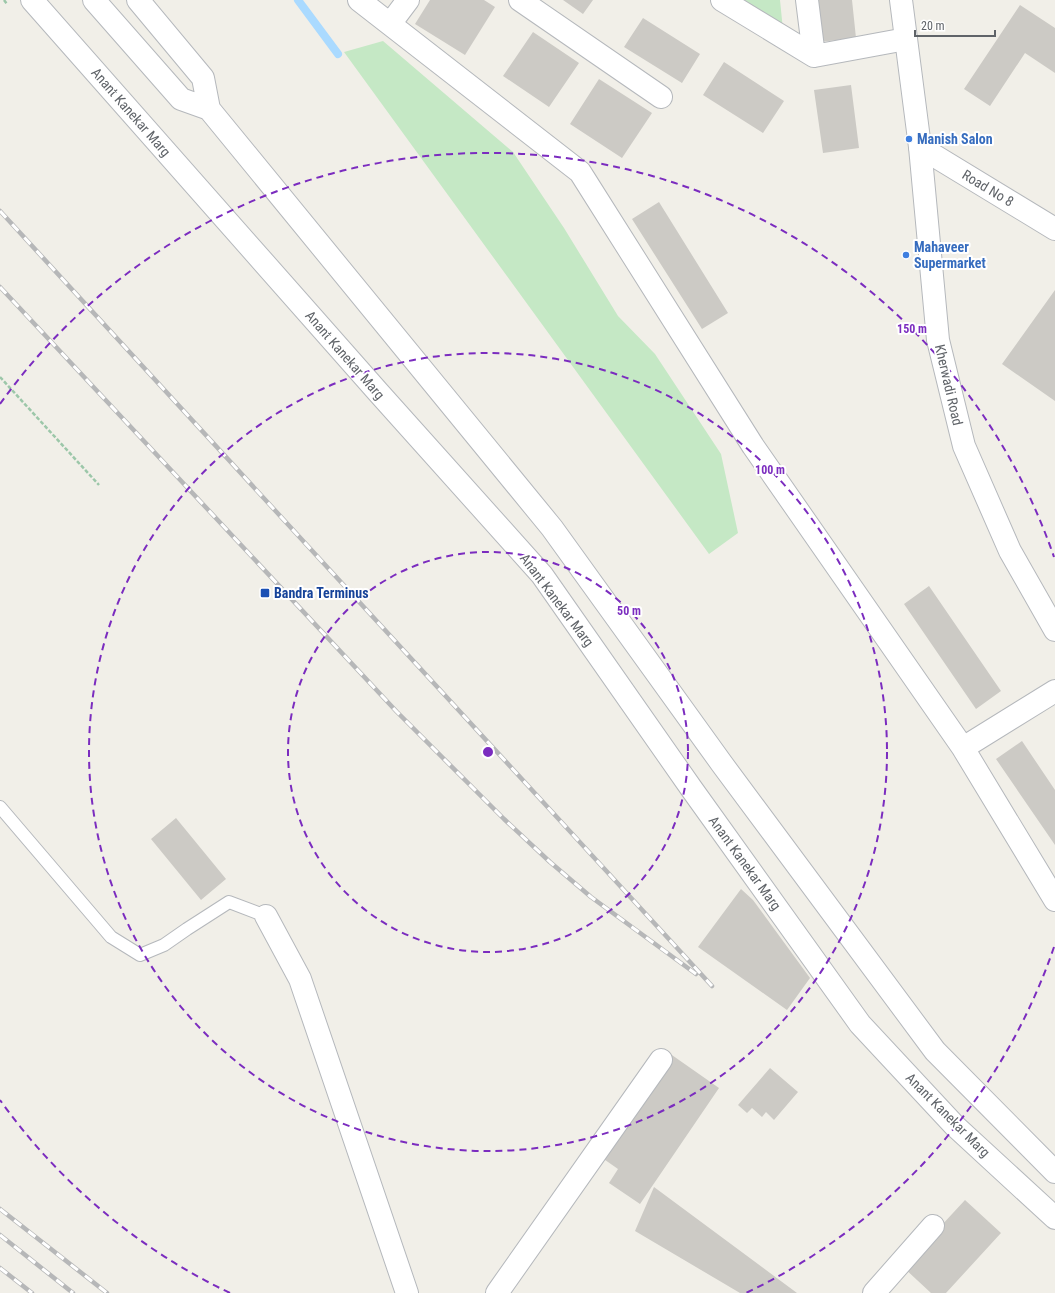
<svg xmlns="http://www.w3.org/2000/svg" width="1055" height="1293" font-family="'Roboto Condensed',sans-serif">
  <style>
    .green { fill: #c5e8c5 }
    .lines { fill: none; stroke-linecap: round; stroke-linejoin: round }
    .stream { stroke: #aadaff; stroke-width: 8 }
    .building { fill: #cccac5 }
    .service-casing { stroke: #b5b8bc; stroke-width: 14 }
    .minor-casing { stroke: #b5b8bc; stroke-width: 24 }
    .tertiary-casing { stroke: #b5b8bc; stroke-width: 24 }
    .path { stroke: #9cc7a9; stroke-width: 2.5; stroke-dasharray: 4 2; stroke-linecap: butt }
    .service { stroke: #fff; stroke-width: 12 }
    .minor { stroke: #fff; stroke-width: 22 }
    .tertiary { stroke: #fff; stroke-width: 22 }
    .rail-casing { stroke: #b6b7b8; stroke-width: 4.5 }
    .rail { stroke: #fff; stroke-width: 3; stroke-dasharray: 9; stroke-linecap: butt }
    .ring { fill: none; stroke: #7b2cbf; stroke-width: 2; stroke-dasharray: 7 5 }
    .shop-dot { fill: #3f7fe0; stroke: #fff; stroke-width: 1.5 }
    .transit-dot { fill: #1a4fb4; stroke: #fff; stroke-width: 1.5 }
    .labels { text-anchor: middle; stroke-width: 4; stroke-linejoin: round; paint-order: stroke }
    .street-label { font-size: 14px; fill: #5f6368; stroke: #fff }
    .shop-label { font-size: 14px; font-weight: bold; fill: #366cbe; stroke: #fff; text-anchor: start }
    .transit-label { font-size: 14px; font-weight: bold; fill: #164399; stroke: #fff; text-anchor: start }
    .centre { fill: #7b2cbf; stroke: #fff; stroke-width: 2 }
    .ring-label { font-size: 12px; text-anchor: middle; font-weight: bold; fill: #7b2cbf; stroke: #fff; stroke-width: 4; stroke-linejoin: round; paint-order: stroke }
  </style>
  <rect width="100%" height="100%" fill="#f1efe8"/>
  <path class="green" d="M712 0H780L785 50Z
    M383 41 513 152 564 228 618 316 655 354 721 454 738 533 709 554 344 52Z"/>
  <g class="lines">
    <path class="stream" d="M298 0 338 54"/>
  </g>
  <path class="building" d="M430 0H484L495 7 465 55 415 24Z
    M563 0H593L583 14Z
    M814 0H852L856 38 819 42Z
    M1020 5 1055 28V73L1025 53 990 106 964 89Z
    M643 18 700 54 682 83 624 47Z
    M533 32 579 63 549 107 503 76Z
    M724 62 784 101 763 133 703 95Z
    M599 79 652 113 622 158 570 124Z
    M851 85 859 148 823 153 814 90Z
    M659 202 728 313 702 329 632 219Z
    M1055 290V401L1002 364Z
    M929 586 1001 691 976 709 904 604Z
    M1022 741 1055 790V845L996 759Z
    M176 818 226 879 201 900 151 839Z
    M741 889 753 900 810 978 787 1010 698 947Z
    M669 1053 719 1088 640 1204 609 1183 618 1169 598 1155Z
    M770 1068 798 1092 774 1120 766 1112 762 1117 752 1108 747 1113 738 1105Z
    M654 1187 797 1293H740L635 1231Z
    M965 1200 1001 1233 946 1293H931L903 1267Z"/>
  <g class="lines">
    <defs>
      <path id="service" d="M0 807 111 937 140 955 164 945 187 929 229 902 266 916"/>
      <path id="minor" d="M359 0 580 172 753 446 963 748 1055 691
        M520 0 661 97
        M722 0 814 56 807 0
        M390 24 408 0
        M814 56 906 39
        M920 147 1055 229
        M963 748 1055 900
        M266 916 300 979 407 1293
        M497 1293 661 1060
        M874 1293 933 1226"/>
      <path id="tertiary" d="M32 0 378 392 542 575 691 788 860 1024 955 1126 1055 1218
        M94 0 181 99 209 109
        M138 0 203 78 209 109 552 528 722 764 935 1051 1055 1172
        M901 0 920 147 938 340 964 446 1010 551 1055 630"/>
    </defs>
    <use href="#service" class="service-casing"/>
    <use href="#minor" class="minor-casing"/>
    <use href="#tertiary" class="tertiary-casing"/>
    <path class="path" d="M4 0 7 4
      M0 377 99 485"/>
    <use href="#service" class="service"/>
    <use href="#minor" class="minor"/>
    <use href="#tertiary" class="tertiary"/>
    <defs>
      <path id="rail" d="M0 211 712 986
        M0 287 397 712 504 819 550 862 591 897 696 974
        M0 1209 107 1293
        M0 1235 73 1293
        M0 1268 32 1293"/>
    </defs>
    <use href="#rail" class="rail-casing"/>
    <use href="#rail" class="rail"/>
  </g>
  <g class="ring">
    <circle cx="488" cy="752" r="200"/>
    <circle cx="488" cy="752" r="399"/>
    <path d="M1054 947A599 599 0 0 1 746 1293M230 1293A599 599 0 0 1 0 1100M0 404A599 599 0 0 1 1054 557"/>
  </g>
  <g class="shop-dot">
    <circle cx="909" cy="139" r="4"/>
    <circle cx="906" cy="255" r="4"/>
  </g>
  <rect class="transit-dot" x="260" y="588" width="10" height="10" rx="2"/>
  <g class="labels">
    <g class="street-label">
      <text transform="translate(131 112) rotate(49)" y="5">Anant Kanekar Marg</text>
      <text transform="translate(988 188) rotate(31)" y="5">Road No 8</text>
      <text transform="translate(345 355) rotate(49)" y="5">Anant Kanekar Marg</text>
      <text transform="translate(949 385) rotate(77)" y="5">Kherwadi Road</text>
      <text transform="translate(557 600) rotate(53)" y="5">Anant Kanekar Marg</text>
      <text transform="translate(745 863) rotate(54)" y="5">Anant Kanekar Marg</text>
      <text transform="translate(948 1115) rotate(45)" y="5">Anant Kanekar Marg</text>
    </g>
    <g class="shop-label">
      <text x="917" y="144">Manish Salon</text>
      <text x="914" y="252">Mahaveer<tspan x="914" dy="16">Supermarket</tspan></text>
    </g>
    <g class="transit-label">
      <text x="274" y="598">Bandra Terminus</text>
    </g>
  </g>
  <circle cx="488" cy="752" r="6" class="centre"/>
  <g class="ring-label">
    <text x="912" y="333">150 m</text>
    <text x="770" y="474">100 m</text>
    <text x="629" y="615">50 m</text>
  </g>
  <path d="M915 30v6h80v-6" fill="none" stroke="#5f6368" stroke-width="2"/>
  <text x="921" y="30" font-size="12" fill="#5f6368" stroke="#ffffff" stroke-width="3" paint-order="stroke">20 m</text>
</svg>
